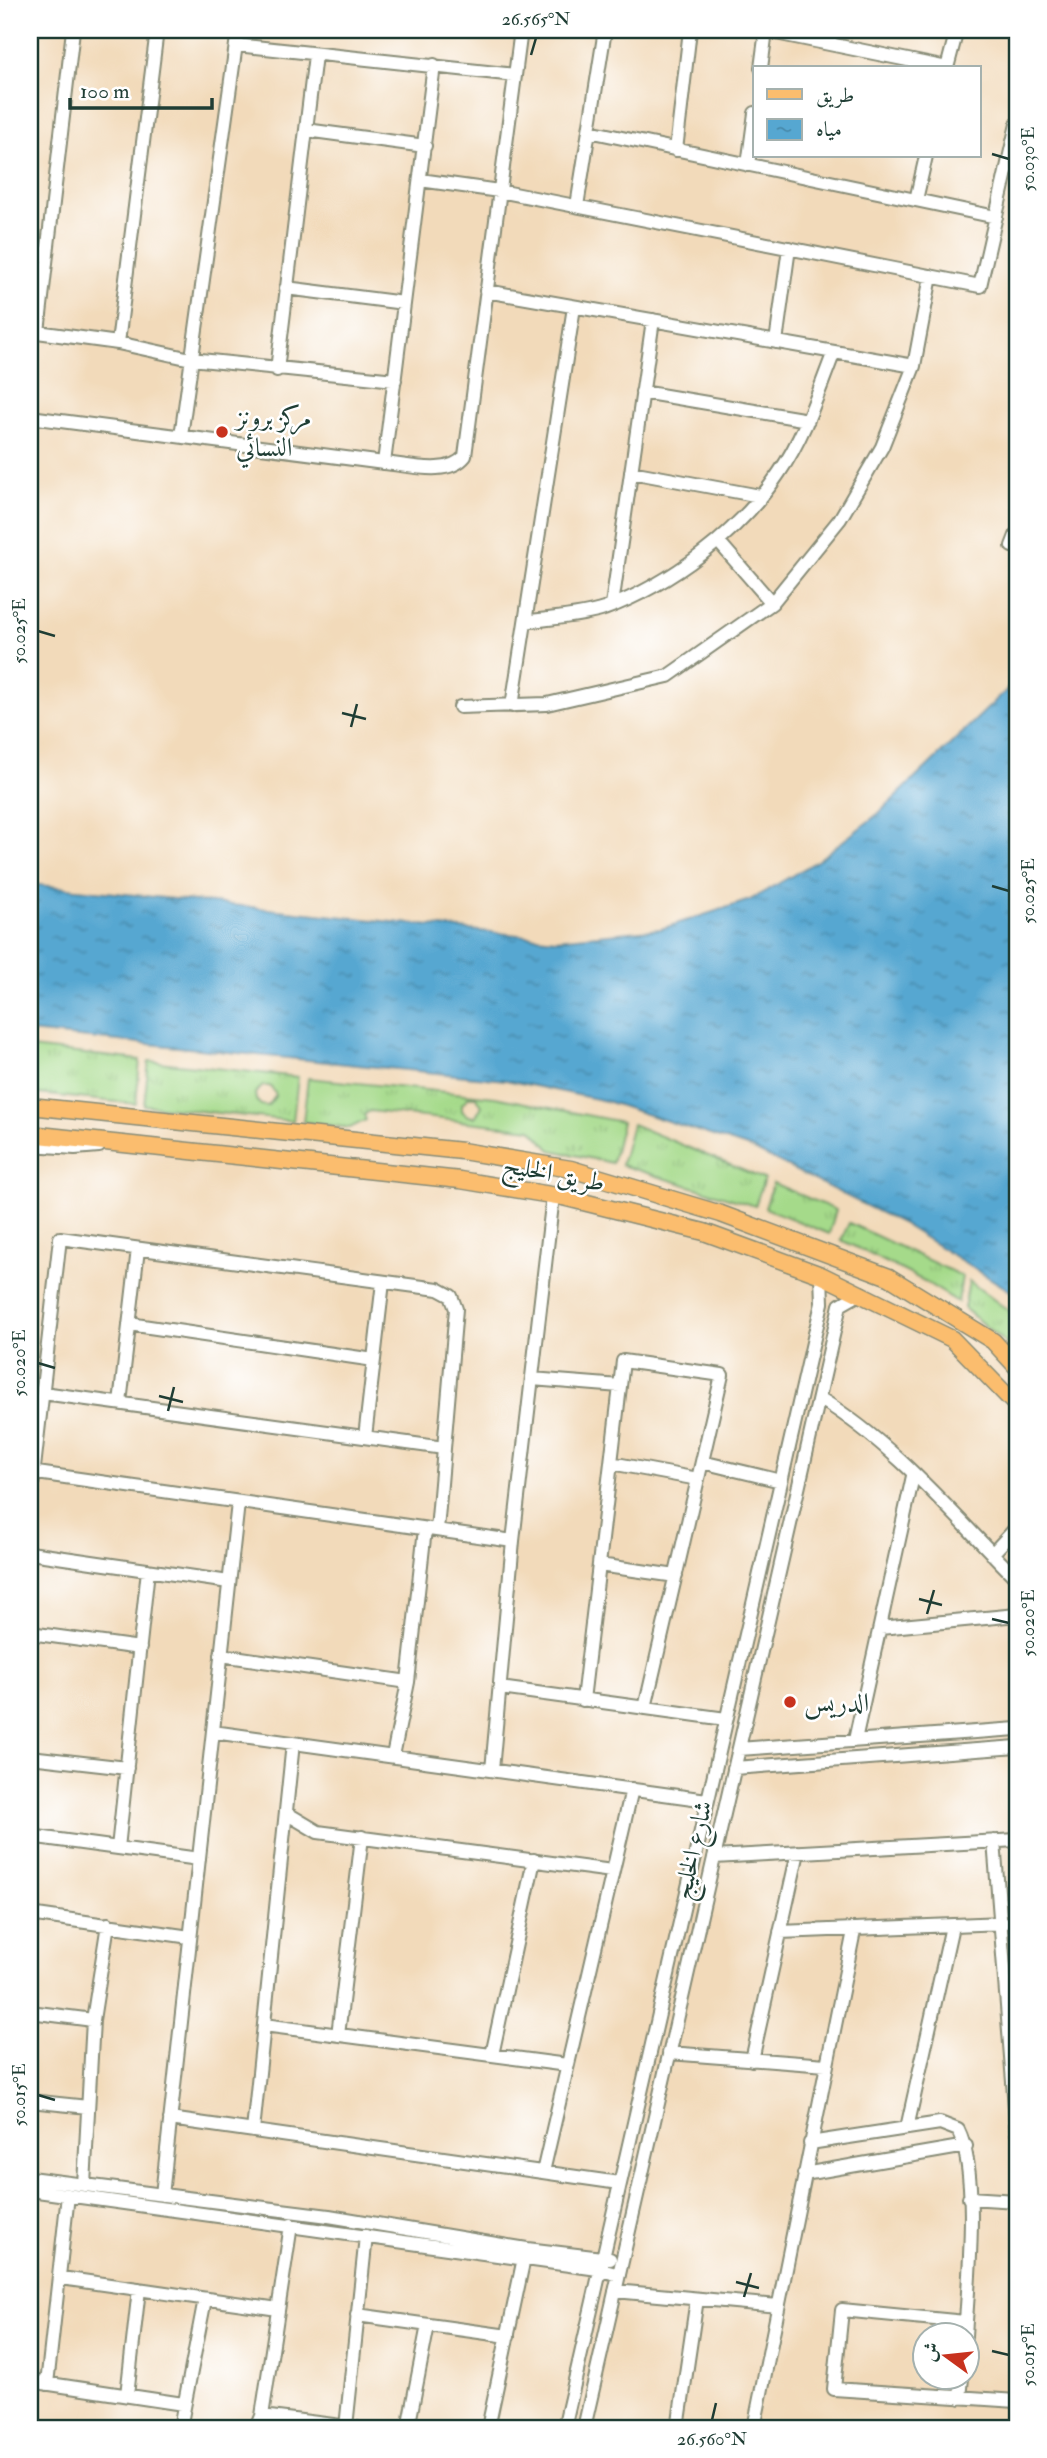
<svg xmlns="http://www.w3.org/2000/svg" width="1047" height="2458" font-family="'IM FELL Double Pica',Amiri,serif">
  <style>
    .grass { fill: url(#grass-tufts); stroke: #628c5f; stroke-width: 2; fill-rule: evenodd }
    .water { fill: url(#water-ripples); stroke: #3a7282; stroke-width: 2 }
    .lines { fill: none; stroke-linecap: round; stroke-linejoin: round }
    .minor-casing { stroke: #888c77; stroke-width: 16 }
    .major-casing { stroke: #888c77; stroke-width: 19 }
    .minor { stroke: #fff; stroke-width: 12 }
    .major { stroke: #fbbd6e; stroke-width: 16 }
    .ticks { fill: none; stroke: #1f3d34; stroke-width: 2.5 }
    .poi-dot { fill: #c8321e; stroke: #fff; stroke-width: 2.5 }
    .labels { text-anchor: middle; stroke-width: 5; stroke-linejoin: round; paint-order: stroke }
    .poi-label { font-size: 26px; fill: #1f3d34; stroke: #fff; text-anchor: start }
    .street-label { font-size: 26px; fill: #1f3d34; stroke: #fff }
    .neatline { fill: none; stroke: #1f3d34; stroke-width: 2.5 }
    .ticks-label { font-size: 18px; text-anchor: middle; fill: #1f3d34 }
  </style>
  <defs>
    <pattern id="grass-tufts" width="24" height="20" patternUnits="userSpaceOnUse" patternTransform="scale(1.75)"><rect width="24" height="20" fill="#a5da8a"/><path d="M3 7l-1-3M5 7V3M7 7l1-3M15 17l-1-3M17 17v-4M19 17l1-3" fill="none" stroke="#8ebc78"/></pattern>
    <pattern id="water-ripples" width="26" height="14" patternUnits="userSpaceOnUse" patternTransform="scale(1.75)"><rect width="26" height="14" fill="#56a7d1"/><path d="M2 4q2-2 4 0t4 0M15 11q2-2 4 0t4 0" fill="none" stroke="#4789aa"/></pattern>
  </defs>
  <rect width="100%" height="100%" fill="#fff"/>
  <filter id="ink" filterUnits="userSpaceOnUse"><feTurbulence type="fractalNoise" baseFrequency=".0143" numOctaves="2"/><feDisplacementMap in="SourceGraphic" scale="14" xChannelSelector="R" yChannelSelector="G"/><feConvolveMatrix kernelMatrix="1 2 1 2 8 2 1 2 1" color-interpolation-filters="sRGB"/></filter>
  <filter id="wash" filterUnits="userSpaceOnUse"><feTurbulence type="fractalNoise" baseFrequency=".00686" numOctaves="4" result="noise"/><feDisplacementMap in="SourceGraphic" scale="28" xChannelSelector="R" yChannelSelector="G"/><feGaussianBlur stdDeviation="1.57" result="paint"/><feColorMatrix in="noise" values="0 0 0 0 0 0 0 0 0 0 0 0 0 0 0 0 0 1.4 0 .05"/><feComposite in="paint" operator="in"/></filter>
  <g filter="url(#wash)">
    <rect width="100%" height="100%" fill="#f2daba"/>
    <path class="grass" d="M30 1048 140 1060 136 1104 30 1093Z
      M149 1061 298 1077 293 1121 144 1105ZM263 1086H270L276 1095 268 1106 261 1105 256 1100 255 1093Z
      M308 1078 495 1097 622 1122 612 1163 551 1150 531 1129 370 1111 364 1115 366 1120 350 1128 303 1122ZM469 1097H476L482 1106 475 1117 468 1116 462 1111V1104Z
      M632 1124 764 1179 755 1206 621 1165Z
      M773 1183 836 1210 829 1234 765 1208Z
      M849 1223 962 1276 958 1302 922 1280 841 1240Z
      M969 1281 1017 1317V1353L964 1308Z"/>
    <path class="water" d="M1017 680V1295L901 1223 750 1148 606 1101 506 1080 30 1032V884L556 939 661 929 750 900 817 861 878 814Z"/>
  </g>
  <g filter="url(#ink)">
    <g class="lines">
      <defs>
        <path id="minor" d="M761 30 947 68
          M236 45 515 75
          M761 68 766 31
          M947 68 957 30
          M306 130 425 146
          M589 131 996 217
          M676 150 690 30
          M748 165 755 113
          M420 180 499 191 980 286 1017 124
          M916 200 926 156
          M577 206 605 30
          M30 254 46 256
          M286 288 404 303
          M486 291 914 366 931 276
          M30 331 118 343 191 359 395 380
          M38 332 73 30
          M776 342 789 248
          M118 343 157 30
          M277 370 315 55
          M642 392 808 420
          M30 417 384 463C409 465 448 477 465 456L521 30
          M181 436 238 30
          M384 463 434 65
          M631 472 760 496
          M718 541 772 603
          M1012 546 1017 533
          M612 605 653 320
          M525 622C550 618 580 617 604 609 671 584 739 533 779 473 804 437 818 393 834 352
          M512 706 574 307
          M460 707 547 704 668 676 772 603 840 519 882 447 914 366
          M30 1145 75 1148 99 1146
          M129 1324 374 1360
          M532 1379 620 1386
          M43 1393 444 1448
          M819 1398C895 1444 955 1517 1017 1579
          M120 1403 138 1249
          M365 1437 383 1282
          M702 1462 781 1481
          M611 1463 698 1479
          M30 1472 513 1541
          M30 1503 60 1238 438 1289 451 1296 456 1309 437 1530
          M30 1553 229 1582
          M992 1554 1017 1527
          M599 1565 676 1576
          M880 1628 1017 1615
          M30 1633 140 1648
          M221 1655 408 1682 425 1529
          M500 1688 726 1719
          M583 1700 623 1361 722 1375 645 1708
          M213 1732 707 1800
          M855 1740 913 1476
          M739 1749 1017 1729
          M393 1756 408 1682
          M30 1757 127 1768
          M734 1768 1017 1747
          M492 1770 513 1541 553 1196
          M286 1813 318 1832 612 1871
          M30 1836 199 1859
          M994 1841 1017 2133
          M118 1848 148 1570
          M714 1857 1017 1840
          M30 1914 190 1937
          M780 1932 1003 1923
          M30 2012 93 2020
          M264 2025 567 2065
          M338 2035 362 1837
          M669 2053 826 2065
          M492 2055 534 1860
          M752 2060 798 1852
          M30 2101 88 2107
          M170 2119 619 2183
          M907 2128 952 1926
          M253 2131 293 1743
          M810 2143 940 2123 958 2130C980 2173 968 2285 965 2336
          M543 2172 632 1789
          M804 2174 966 2146
          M30 2178 329 2216 527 2249 610 2259
          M84 2185 93 2020 108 1924
          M30 2190 598 2269 619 2275
          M162 2195 238 1503
          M969 2198 1017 2201
          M61 2278 278 2309
          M615 2291 778 2306
          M357 2315 508 2336
          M965 2322 842 2310 834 2389 1017 2401
          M30 2381 183 2404
          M47 2384 68 2195
          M127 2395 139 2289
          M960 2398 962 2378
          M262 2416 357 2428
          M346 2427 366 2236
          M180 2428 205 2299
          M257 2428 262 2416 291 2225
          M408 2428 428 2325
          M488 2428 524 2258
          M564 2428 822 1303 821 1275
          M584 2428 840 1305 861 1293
          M678 2428 697 2299
          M754 2428 854 1931"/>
        <path id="major" d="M30 1106 462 1151 571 1169 721 1214 889 1277 993 1341 1017 1367
          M30 1134 460 1180 563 1197 704 1232 821 1275 952 1339 1017 1406"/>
      </defs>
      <use href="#minor" class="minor-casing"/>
      <use href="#major" class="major-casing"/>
      <use href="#minor" class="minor"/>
      <use href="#major" class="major"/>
    </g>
  </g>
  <path class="ticks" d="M531 55 536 38M992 154 1009 159M38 631 55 636M342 713 366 719M351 727 357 704M992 886 1009 891M38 1363 55 1368M159 1396 183 1402M168 1411 174 1387M919 1599 942 1605M927 1614 934 1590M992 1619 1009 1623M38 2095 55 2100M736 2282 759 2288M744 2297 751 2273M992 2351 1009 2355M712 2420 716 2403"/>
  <g class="poi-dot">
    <circle cx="222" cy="432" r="7"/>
    <circle cx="790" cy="1702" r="7"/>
  </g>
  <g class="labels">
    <g class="poi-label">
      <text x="236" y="426">مركز برونز<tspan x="236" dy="30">النسائي</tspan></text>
      <text x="804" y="1711">الدريس</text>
    </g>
    <g class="street-label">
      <text transform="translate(554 1173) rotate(11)" y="9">طريق الخليج</text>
      <text transform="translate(692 1850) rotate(-77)" y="9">شارع الخليج</text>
    </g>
  </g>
  <rect width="1047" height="2458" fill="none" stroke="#fff" stroke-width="77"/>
  <rect x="753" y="66" width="228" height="91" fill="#ffffff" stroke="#a5b1ae" stroke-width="2"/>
  <rect x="767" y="89" width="35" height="10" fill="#fbbd6e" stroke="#a5b1ae" stroke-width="2"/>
  <text x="816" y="102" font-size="21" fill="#1f3d34">طريق</text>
  <rect x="767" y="119" width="35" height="21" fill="url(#water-ripples)" stroke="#a5b1ae" stroke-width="2"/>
  <text x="816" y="136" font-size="21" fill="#1f3d34">مياه</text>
  <g transform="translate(946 2356) rotate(285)"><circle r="33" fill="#ffffff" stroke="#a5b1ae" stroke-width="2"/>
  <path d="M0-5L12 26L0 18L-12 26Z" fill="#c8321e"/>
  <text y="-10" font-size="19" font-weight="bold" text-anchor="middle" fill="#1f3d34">ش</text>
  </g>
  <path d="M70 98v10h142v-10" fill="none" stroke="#1f3d34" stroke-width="3.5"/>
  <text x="80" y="98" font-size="21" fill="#1f3d34" stroke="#ffffff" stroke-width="5" paint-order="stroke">100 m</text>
  <rect x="38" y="38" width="971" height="2382" class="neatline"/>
  <g class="ticks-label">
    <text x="536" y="25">26.565°N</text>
    <text transform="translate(1028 159) rotate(-90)" y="6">50.030°E</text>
    <text transform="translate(19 631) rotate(-90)" y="6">50.025°E</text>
    <text transform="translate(1028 891) rotate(-90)" y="6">50.025°E</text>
    <text transform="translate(19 1363) rotate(-90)" y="6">50.020°E</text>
    <text transform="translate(1028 1623) rotate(-90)" y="6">50.020°E</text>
    <text transform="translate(19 2095) rotate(-90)" y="6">50.015°E</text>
    <text transform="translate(1028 2355) rotate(-90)" y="6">50.015°E</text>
    <text x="712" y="2445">26.560°N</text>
  </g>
</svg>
